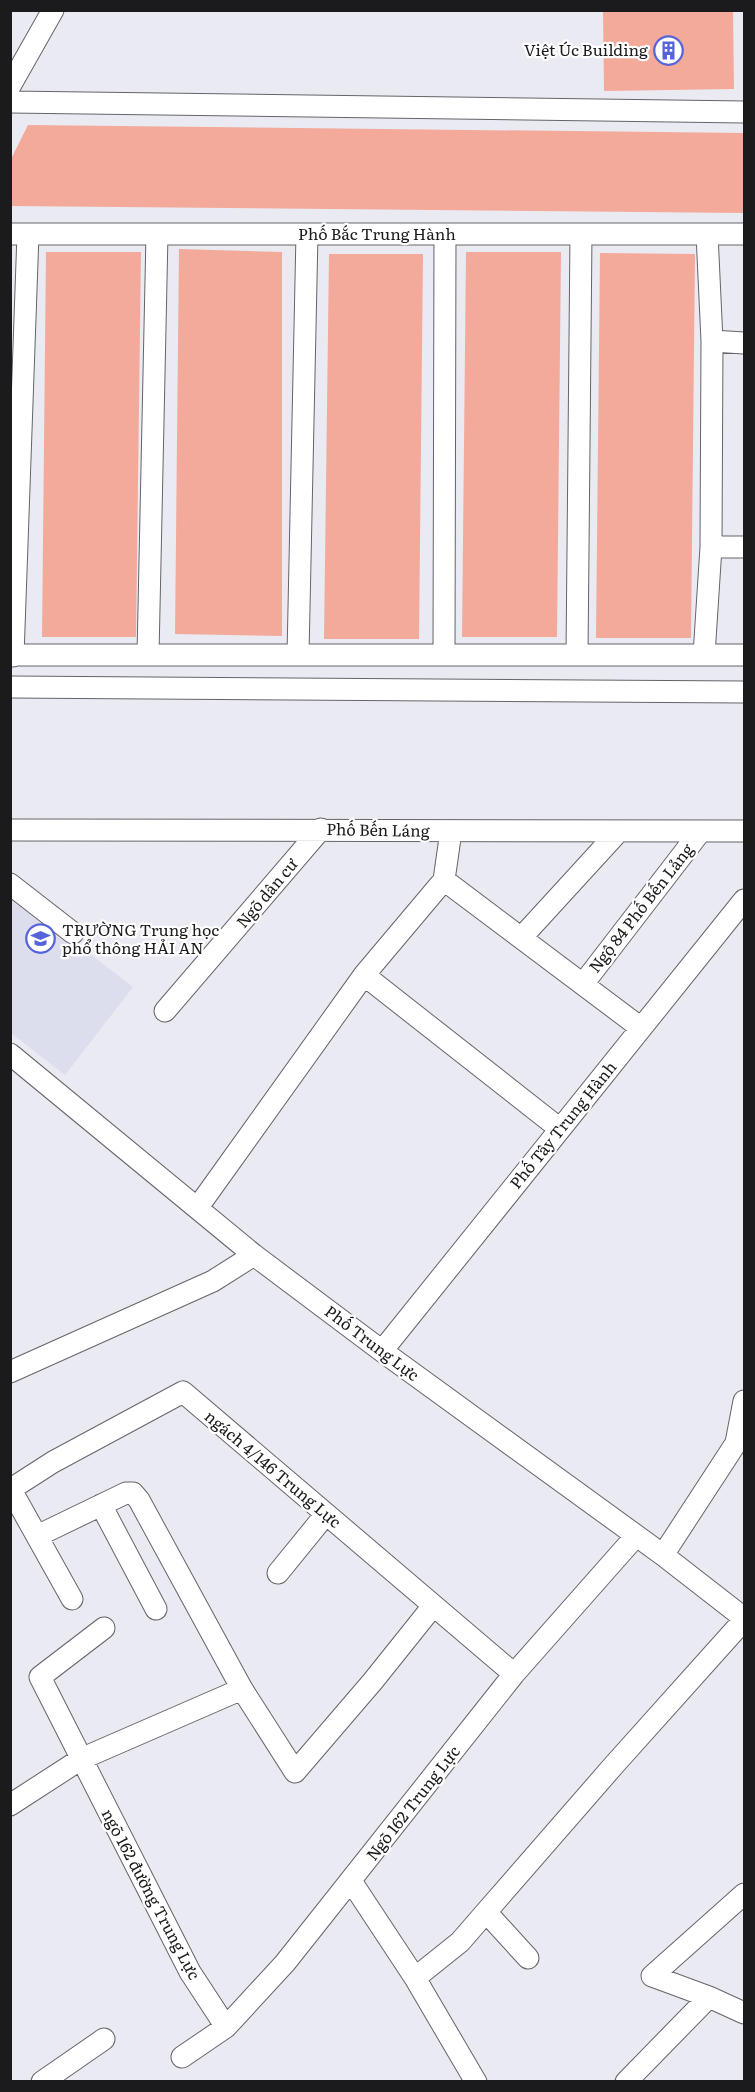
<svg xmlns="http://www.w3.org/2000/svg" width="755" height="2092" font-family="Literata,serif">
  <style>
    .built { fill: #dddeed }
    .building { fill: #f3aa9a }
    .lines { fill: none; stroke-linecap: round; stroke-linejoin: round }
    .minor-casing { stroke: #64646a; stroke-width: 23 }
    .minor { stroke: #fff; stroke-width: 21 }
    .labels { text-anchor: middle; stroke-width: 4.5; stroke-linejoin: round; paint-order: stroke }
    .poi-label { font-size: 16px; fill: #1b1b1e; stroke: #fff; text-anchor: end }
    .street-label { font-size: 16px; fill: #1b1b1e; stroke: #fff }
  </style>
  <rect width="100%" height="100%" fill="#eaeaf2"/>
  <path class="built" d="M10 892 133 987 65 1075 11 1033Z"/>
  <path class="building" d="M603 10H733L734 89 604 91Z
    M28 125 744 133V213L10 206V161Z
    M179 249 282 252V636L175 634Z
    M46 252H141L136 637H42Z
    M466 252H561L557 637H462Z
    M600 253 695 254 691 638H596Z
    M329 254H423L419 639H324Z"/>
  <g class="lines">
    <defs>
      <path id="minor" d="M10 86 53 10
        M10 102 744 112
        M10 234H744
        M712 341 744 343
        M711 547H744
        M10 655H744
        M148 655 157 234
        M298 655 307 234
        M444 655 445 234
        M577 655 581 234
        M704 655 711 547 712 341 707 234
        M13 656 28 234
        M10 687 744 692
        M10 830 744 831
        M451 831 444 880 364 975 560 1129
        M444 880 641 1028
        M10 884 73 933
        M521 938 618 832
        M583 984 700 832
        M165 1011 321 829
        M10 1054 254 1255 382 1351 663 1555 744 1618
        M198 1207 364 975
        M382 1351 744 900
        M10 1372 213 1281 254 1255
        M10 1488 72 1599
        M11 1489 53 1462 183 1392 514 1674
        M101 1505 156 1609
        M37 1536 126 1493H133L139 1500 242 1689 295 1772 373 1681 433 1606
        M663 1555 736 1443 744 1401
        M278 1573 326 1514
        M104 1628 40 1677 190 1972 226 2027
        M10 1805 81 1759 242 1689
        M351 1881 415 1978 476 2082
        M744 1894 652 1976 709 1997 744 2013
        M528 1958 486 1912 614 1765 744 1620
        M415 1978 460 1942 486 1912
        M182 2057 226 2027 285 1963 514 1674 635 1537
        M42 2082 104 2039
        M626 2082 709 1997"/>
    </defs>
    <use href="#minor" class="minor-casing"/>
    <use href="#minor" class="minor"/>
  </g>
  <defs>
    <symbol id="building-ring" viewBox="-11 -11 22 22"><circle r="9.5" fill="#fff" stroke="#5664db" stroke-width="1.5"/><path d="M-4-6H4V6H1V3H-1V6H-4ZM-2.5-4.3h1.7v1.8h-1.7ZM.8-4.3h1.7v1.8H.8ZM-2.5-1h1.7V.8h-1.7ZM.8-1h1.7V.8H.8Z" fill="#5664db"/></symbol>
    <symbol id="school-ring" viewBox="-11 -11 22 22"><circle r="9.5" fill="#fff" stroke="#5664db" stroke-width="1.5"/><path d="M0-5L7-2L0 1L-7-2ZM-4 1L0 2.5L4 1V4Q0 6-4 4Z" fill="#5664db"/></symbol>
  </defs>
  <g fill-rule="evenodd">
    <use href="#building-ring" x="652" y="34" width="33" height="33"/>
    <use href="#school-ring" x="24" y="922" width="33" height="33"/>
  </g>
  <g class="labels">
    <g class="poi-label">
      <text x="648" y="56">Việt Úc Building</text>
      <text x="62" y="936" text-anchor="start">TRƯỜNG Trung học<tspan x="62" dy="18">phổ thông HẢI AN</tspan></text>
    </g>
    <g class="street-label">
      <text x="377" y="240">Phố Bắc Trung Hành</text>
      <text transform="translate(378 830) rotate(1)" y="6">Phố Bến Láng</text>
      <text transform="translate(267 893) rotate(-50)" y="6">Ngõ dân cư</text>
      <text transform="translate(641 908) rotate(-52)" y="6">Ngộ 84 Phố Bến Lảng</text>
      <text transform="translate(563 1125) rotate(-51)" y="6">Phố Tây Trung Hành</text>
      <text transform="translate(372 1343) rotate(37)" y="6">Phố Trung Lực</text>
      <text transform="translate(273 1469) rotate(40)" y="6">ngách 4/146 Trung Lực</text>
      <text transform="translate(413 1803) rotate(-52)" y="6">Ngõ 162 Trung Lực</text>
      <text transform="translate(151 1894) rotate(62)" y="6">ngõ 162 đường Trung Lực</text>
    </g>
  </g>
  <rect width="755" height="2092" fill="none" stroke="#1b1b1e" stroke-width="24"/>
</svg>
